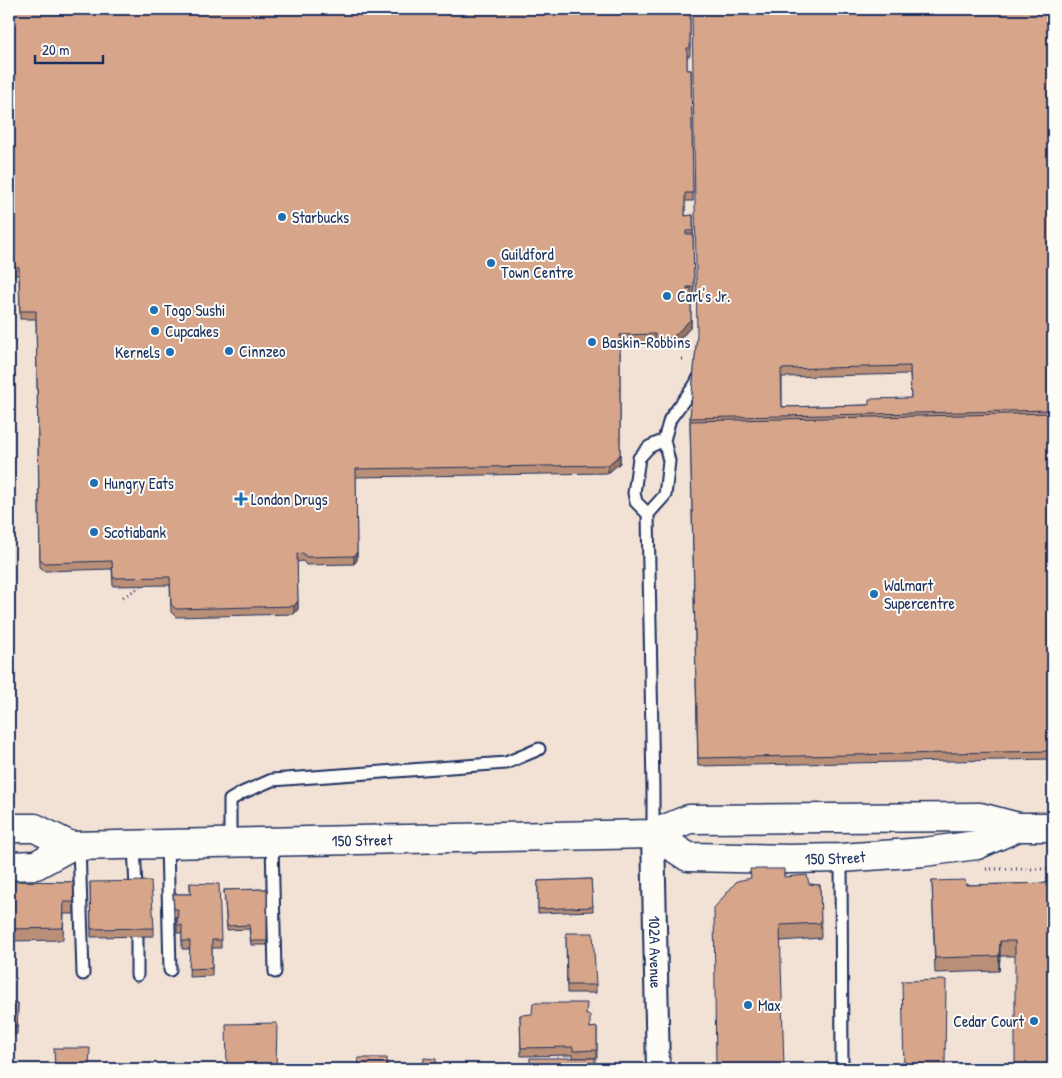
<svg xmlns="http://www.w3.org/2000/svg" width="1062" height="1078" font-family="'Patrick Hand',sans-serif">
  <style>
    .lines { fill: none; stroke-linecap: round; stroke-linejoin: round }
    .service-casing { stroke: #1b2f5e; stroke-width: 15 }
    .minor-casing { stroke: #1b2f5e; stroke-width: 26 }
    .secondary-casing { stroke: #1b2f5e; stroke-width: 31 }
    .path { stroke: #1b2f5e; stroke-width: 3; stroke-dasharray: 1 4; stroke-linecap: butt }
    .service { stroke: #fdfcf7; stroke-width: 11 }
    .minor { stroke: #fdfcf7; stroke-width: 22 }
    .secondary { stroke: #fdfcf7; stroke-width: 28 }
    .wall { fill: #b98f77; stroke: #1b2f5e; fill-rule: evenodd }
    .shaded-wall { fill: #967461; stroke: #1b2f5e }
    .building { fill: #d7a68a; stroke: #1b2f5e; fill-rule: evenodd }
    .poi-dot { fill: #1f6fb2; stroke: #fdfcf7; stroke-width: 2 }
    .labels { text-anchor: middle; stroke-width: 4; stroke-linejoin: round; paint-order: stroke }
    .poi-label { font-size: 16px; fill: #1b2f5e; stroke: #fdfcf7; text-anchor: start }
    .street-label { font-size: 16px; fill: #1b2f5e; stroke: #fdfcf7 }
  </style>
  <rect width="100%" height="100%" fill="#f2e2d6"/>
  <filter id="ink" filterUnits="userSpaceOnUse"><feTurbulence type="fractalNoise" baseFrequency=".02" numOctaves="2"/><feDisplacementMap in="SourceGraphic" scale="10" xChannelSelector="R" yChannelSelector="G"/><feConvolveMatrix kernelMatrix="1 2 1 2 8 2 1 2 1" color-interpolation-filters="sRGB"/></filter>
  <g filter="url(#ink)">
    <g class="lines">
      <defs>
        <path id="service" d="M648 514 636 502 634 493 639 458 649 447 664 440
          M653 834V789L648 514 665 495 669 461 664 440 670 419 695 385 699 377
          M230 842V800L242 793 272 780 506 763 539 749
          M272 842 275 972
          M167 843 170 970
          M134 844 136 889
          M79 845 83 974
          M841 858 842 1069
          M137 975V937"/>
        <g id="minor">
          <path id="s1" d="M653 834 658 1069"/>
        </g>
        <g id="secondary">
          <path d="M9 828H35L71 846"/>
          <path id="s2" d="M653 834 688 857 789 859 841 858 924 852 977 845 1018 827"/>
          <path id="s3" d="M9 866 36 865 71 846 653 834 689 819 980 817 1018 827H1053"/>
        </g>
      </defs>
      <use href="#service" class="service-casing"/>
      <use href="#minor" class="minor-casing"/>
      <use href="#secondary" class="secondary-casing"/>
      <path class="path" d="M682 359H687
        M620 360H623
        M123 597 143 585
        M986 869H1053"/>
      <use href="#service" class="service"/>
      <use href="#minor" class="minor"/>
      <use href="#secondary" class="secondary"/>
    </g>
    <path class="wall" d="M9 9H690V56H687V70H691L693 201H685V216L693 215 694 295H691V327L672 347H655V342L620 343V463L608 473 356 477 357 560 354 564 306 565 303 561 297 562 298 609 294 614 176 617 171 612 170 585 113 586 112 569 45 571 40 567 36 319H20L19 275H9Z
      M1053 9V759L698 766 690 426V418L697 336ZM910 374 911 398 869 405 782 407V377Z
      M784 877 809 884 820 885 821 938 781 941 715 1069Z
      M591 879 593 911 538 913V881Z
      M9 881 73 882 74 914H64L63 940 9 941Z
      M932 881 966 885 1053 883 1015 956H1000L999 971 935 973Z
      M90 882 154 928V936L91 937Z
      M190 883 221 940V948H212V976L189 977 190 949H182V933H177V917H174L173 894H190Z
      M267 889V945H251L249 929 227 930 224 890Z
      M566 933 596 985V993H567Z
      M9 1003H18L17 1034 9 1035Z
      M520 1015H586L590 1028 597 1027V1058H573V1055L521 1056Z"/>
    <path class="shaded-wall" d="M691 319V327L672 347V338Z
      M620 455V463L608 473V465Z
      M357 552V560L354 564V556Z
      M298 601V609L294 614V606Z
      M1000 941V956L999 971V956Z"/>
    <path class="building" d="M9 9H690V48H687V70H691L693 193H685V216L693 215V231H686V234H693L694 287H687V289L691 288V319L672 338 655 339V334L620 335V455L608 465 356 469 357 552 354 556 306 557 303 553 297 554 298 601 294 606 176 609 171 604 170 577 113 578 112 561 45 563 40 559 36 311H20L19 267H9Z
      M692 9H1053V410L690 418 697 334ZM910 366 911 398 869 399V405L782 407 781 369Z
      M1053 413V751L698 758 690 421Z
      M750 869H784V877L807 875 809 884 820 885 821 923 780 925 784 1069H716L714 908 737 881 751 878Z
      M591 879 593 907 538 909V881Z
      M965 880 966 885 1053 883V1069H1015V941H1000L999 956 935 958 932 881Z
      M9 881 73 882 74 902H64L63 928 9 929Z
      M151 881 154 928 91 929 90 882Z
      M190 883 219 884 221 940H212V968L189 969 190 941H182V925H177L178 909H174L173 894H191Z
      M267 889V941H251L249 925 227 926 224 890Z
      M566 933H593L596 985H567Z
      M946 980 945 1069H904L902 981Z
      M9 1003H18L17 1026 9 1027Z
      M533 1003H587L586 1015H590V1028L597 1027V1050L573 1051V1047L521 1048 520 1015 532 1014Z
      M277 1023 276 1069H227L226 1024Z
      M54 1048H90L89 1069H55Z
      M358 1058H387V1069H359Z
      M424 1058 436 1059V1069H445H423Z
      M530 1058H595V1069H530Z
      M175 1067H193V1069H175Z"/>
  </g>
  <g class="poi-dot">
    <circle cx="282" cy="217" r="5"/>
    <circle cx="491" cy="263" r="5"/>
    <circle cx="667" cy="296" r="5"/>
    <circle cx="154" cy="310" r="5"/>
    <circle cx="155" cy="331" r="5"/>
    <circle cx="592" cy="342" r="5"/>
    <circle cx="229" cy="351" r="5"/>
    <circle cx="170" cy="352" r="5"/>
    <circle cx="94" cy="483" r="5"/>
    <path d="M238.5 491.5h5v5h5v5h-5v5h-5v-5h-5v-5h5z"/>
    <circle cx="94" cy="532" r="5"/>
    <circle cx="874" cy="594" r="5"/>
    <circle cx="748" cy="1005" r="5"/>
    <circle cx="1034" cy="1021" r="5"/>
  </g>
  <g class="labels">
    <g class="poi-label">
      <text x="292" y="223">Starbucks</text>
      <text x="501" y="260">Guildford<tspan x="501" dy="18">Town Centre</tspan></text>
      <text x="677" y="302">Carl's Jr.</text>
      <text x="164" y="316">Togo Sushi</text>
      <text x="165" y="337">Cupcakes</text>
      <text x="602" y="348">Baskin-Robbins</text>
      <text x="239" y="357">Cinnzeo</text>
      <text x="160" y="358" text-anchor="end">Kernels</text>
      <text x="104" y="489">Hungry Eats</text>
      <text x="251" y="505">London Drugs</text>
      <text x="104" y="538">Scotiabank</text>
      <text x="884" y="591">Walmart<tspan x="884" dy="18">Supercentre</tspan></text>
      <text x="758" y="1011">Max</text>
      <text x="1024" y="1027" text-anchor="end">Cedar Court</text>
    </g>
    <g class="street-label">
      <text dy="6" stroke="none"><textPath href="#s3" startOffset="358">150 Street</textPath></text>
      <text dy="6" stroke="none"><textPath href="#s2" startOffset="189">150 Street</textPath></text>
      <text dy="6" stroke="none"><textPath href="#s1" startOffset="118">102A Avenue</textPath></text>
    </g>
  </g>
  <rect width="1062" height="1078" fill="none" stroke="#fdfcf7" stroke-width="30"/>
  <rect x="15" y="15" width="1032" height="1048" fill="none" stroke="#1b2f5e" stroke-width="2" filter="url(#ink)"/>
  <path d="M35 55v8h68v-8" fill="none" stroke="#1b2f5e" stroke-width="2.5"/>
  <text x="42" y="55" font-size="15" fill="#1b2f5e" stroke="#fdfcf7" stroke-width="4" paint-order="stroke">20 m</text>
</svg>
